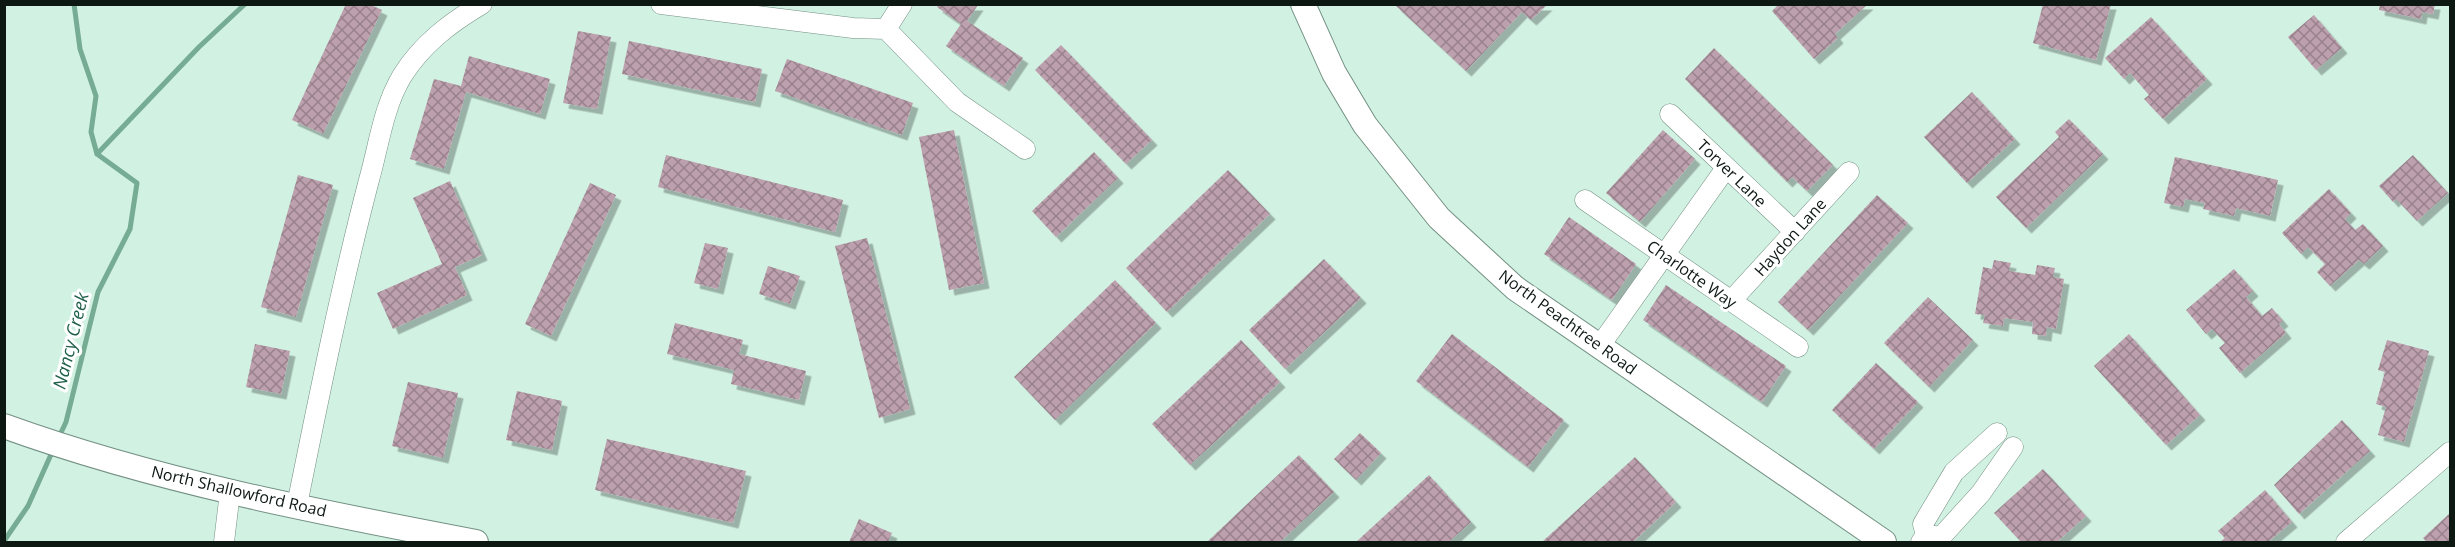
<svg xmlns="http://www.w3.org/2000/svg" width="2455" height="547" font-family="'Open Sans',sans-serif">
  <style>
    .lines { fill: none; stroke-linecap: round; stroke-linejoin: round }
    .stream { stroke: #76ab94; stroke-width: 5 }
    .building { fill: url(#building-cross-hatch); filter: url(#shadow) }
    .minor-casing { stroke: #739083; stroke-width: 21 }
    .tertiary-casing { stroke: #739083; stroke-width: 26 }
    .minor { stroke: #fff; stroke-width: 20 }
    .tertiary { stroke: #fff; stroke-width: 24 }
    .labels { text-anchor: middle; stroke-width: 6; stroke-linejoin: round; paint-order: stroke }
    .street-label { font-size: 16px; fill: #0d1813; stroke: #fff }
    .water-label { font-size: 18px; font-style: italic; fill: #1f604a; stroke: #fff }
  </style>
  <defs>
    <pattern id="building-cross-hatch" width="8" height="8" patternUnits="userSpaceOnUse" patternTransform="scale(1.5)"><rect width="8" height="8" fill="#bda0ad"/><path d="M0 0l8 8M0 8l8-8" fill="none" stroke="#98818c"/></pattern>
    <filter id="shadow"><feDropShadow dx="5.5" dy="5.5" stdDeviation="0" flood-color="#0004"/></filter>
  </defs>
  <rect width="100%" height="100%" fill="#d1f1e2"/>
  <g class="lines">
    <path class="stream" d="M74 4 80 49 96 96 91 132 97 154
      M97 154 199 47 245 4
      M58 439 66 422 98 292 130 229 137 183 97 154
      M4 541 28 506 53 450"/>
  </g>
  <path class="building" d="M346 4H369L382 10 323 134 292 120Z
    M1779 4H1868L1835 34 1838 38 1814 59 1772 11Z
    M2043 4H2111L2096 60 2033 43Z
    M2380 4H2435L2433 14 2422 12 2421 19 2379 10Z
    M939 5H978L967 21 1023 58 1004 86 946 46 961 24 937 7Z
    M1395 5H1547L1531 20 1522 12 1466 71Z
    M2314 15 2342 48 2316 70 2288 37Z
    M2151 17 2207 79 2163 119 2144 99 2149 95 2130 73 2124 79 2105 58Z
    M578 31 611 37 597 109 563 103Z
    M629 41 762 69 755 102 622 74Z
    M1061 45 1152 140 1126 164 1035 70Z
    M1714 48 1833 165 1807 191 1792 177 1787 182 1685 79Z
    M469 56 550 79 540 114 466 92 444 169 410 159 434 79 461 86Z
    M787 59 913 103 902 135 775 91Z
    M1972 92 2015 139 1967 183 1924 137Z
    M2069 119 2103 154 2026 228 1996 197 2059 137 2055 132Z
    M954 130 984 283 949 290 919 137Z
    M1663 130 1695 159 1640 222 1606 193Z
    M1094 152 1118 178 1056 237 1032 211Z
    M666 155 843 200 835 232 658 187Z
    M2413 155 2448 193 2417 221 2396 199 2393 202 2379 186Z
    M2175 157 2278 180 2270 216 2236 208 2234 216 2203 209 2205 203 2185 199 2183 207 2164 203Z
    M1228 170 1270 214 1167 312 1126 268Z
    M298 175 333 185 296 317 261 307Z
    M450 181 482 255 455 267 467 295 393 329 377 293 442 264 413 198Z
    M590 183 616 195 551 336 525 324Z
    M2329 189 2351 213 2345 219 2355 230 2363 224 2383 246 2364 264 2359 260 2330 286 2317 272 2325 264 2308 247 2301 254 2282 233Z
    M1877 195 1908 223 1808 330 1778 302Z
    M1569 217 1636 264 1612 300 1544 254Z
    M867 238 910 409 879 418 835 246Z
    M705 243 728 248 718 289 694 283Z
    M1324 259 1361 298 1285 369 1249 330Z
    M1994 260 2011 263 2009 271 2035 275 2037 265 2055 268 2053 277 2064 279 2056 329 2047 327 2046 336 2032 334 2033 322 2004 318 2003 326 1983 323 1985 315 1975 314 1983 267 1992 269Z
    M768 266 800 276 790 304 759 294Z
    M2234 269 2253 291 2246 297 2262 316 2272 308 2283 321 2279 324 2286 333 2240 373 2219 348 2225 343 2212 329 2206 334 2186 310Z
    M1115 280 1156 323 1055 420 1014 377Z
    M1666 285 1786 366 1762 402 1643 320Z
    M1928 297 1973 340 1929 387 1884 343Z
    M675 323 743 340 739 354 806 371 799 400 731 384 734 370 667 354Z
    M1452 334 1564 420 1528 467 1416 381Z
    M2129 334 2200 415 2166 445 2094 366Z
    M1241 340 1280 382 1190 465 1152 424Z
    M2387 340 2429 351 2404 442 2378 435 2386 407 2376 404 2385 372 2378 370Z
    M255 344 290 351 281 394 246 387Z
    M1876 363 1918 402 1874 449 1832 410Z
    M408 382 458 393 443 458 392 446Z
    M517 391 562 401 552 450 506 440Z
    M2342 420 2370 451 2299 514 2274 485Z
    M1360 433 1381 453 1356 480 1334 459Z
    M607 439 746 471 733 523 595 490Z
    M1299 455 1334 492 1280 542H1210L1208 541Z
    M1635 457 1676 502 1633 542H1542Z
    M2043 469 2086 516 2057 542H2021L1994 513Z
    M1429 475 1471 522 1449 542H1356Z
    M2265 490 2292 522 2268 542H2220L2225 538 2218 531Z
    M2450 513V542H2427L2423 538Z
    M859 519 892 533 888 542H849Z"/>
  <g class="lines">
    <defs>
      <path id="minor" d="M661 4 853 28 886 29 902 4
        M886 29 957 102 1025 149
        M1670 114 1795 232
        M1585 200 1798 347
        M1731 301 1849 172
        M1599 347 1726 168
        M297 505C319 396 341 287 369 180 379 145 383 108 402 76 422 44 450 23 482 4
        M1926 535 1941 537 1981 493 2013 447
        M224 542 230 492
        M1921 542 1926 535 1923 524 1954 472 1997 433
        M2346 542 2450 452"/>
      <path id="tertiary" d="M1303 4 1334 73 1365 125 1439 218 1515 288 1884 542
        M4 426C156 481 318 512 476 542"/>
    </defs>
    <use href="#minor" class="minor-casing"/>
    <use href="#tertiary" class="tertiary-casing"/>
    <use href="#minor" class="minor"/>
    <use href="#tertiary" class="tertiary"/>
  </g>
  <g class="labels">
    <g class="street-label">
      <text transform="translate(1732 173) rotate(44)" y="6">Torver Lane</text>
      <text transform="translate(1790 237) rotate(-48)" y="6">Haydon Lane</text>
      <text transform="translate(1692 274) rotate(35)" y="6">Charlotte Way</text>
      <text transform="translate(1568 322) rotate(36)" y="6">North Peachtree Road</text>
      <text transform="translate(239 491) rotate(13)" y="6">North Shallowford Road</text>
    </g>
    <g class="water-label">
      <text transform="translate(71 341) rotate(-76)" y="6">Nancy Creek</text>
    </g>
  </g>
  <rect width="2455" height="547" fill="none" stroke="#0d1813" stroke-width="12"/>
</svg>
